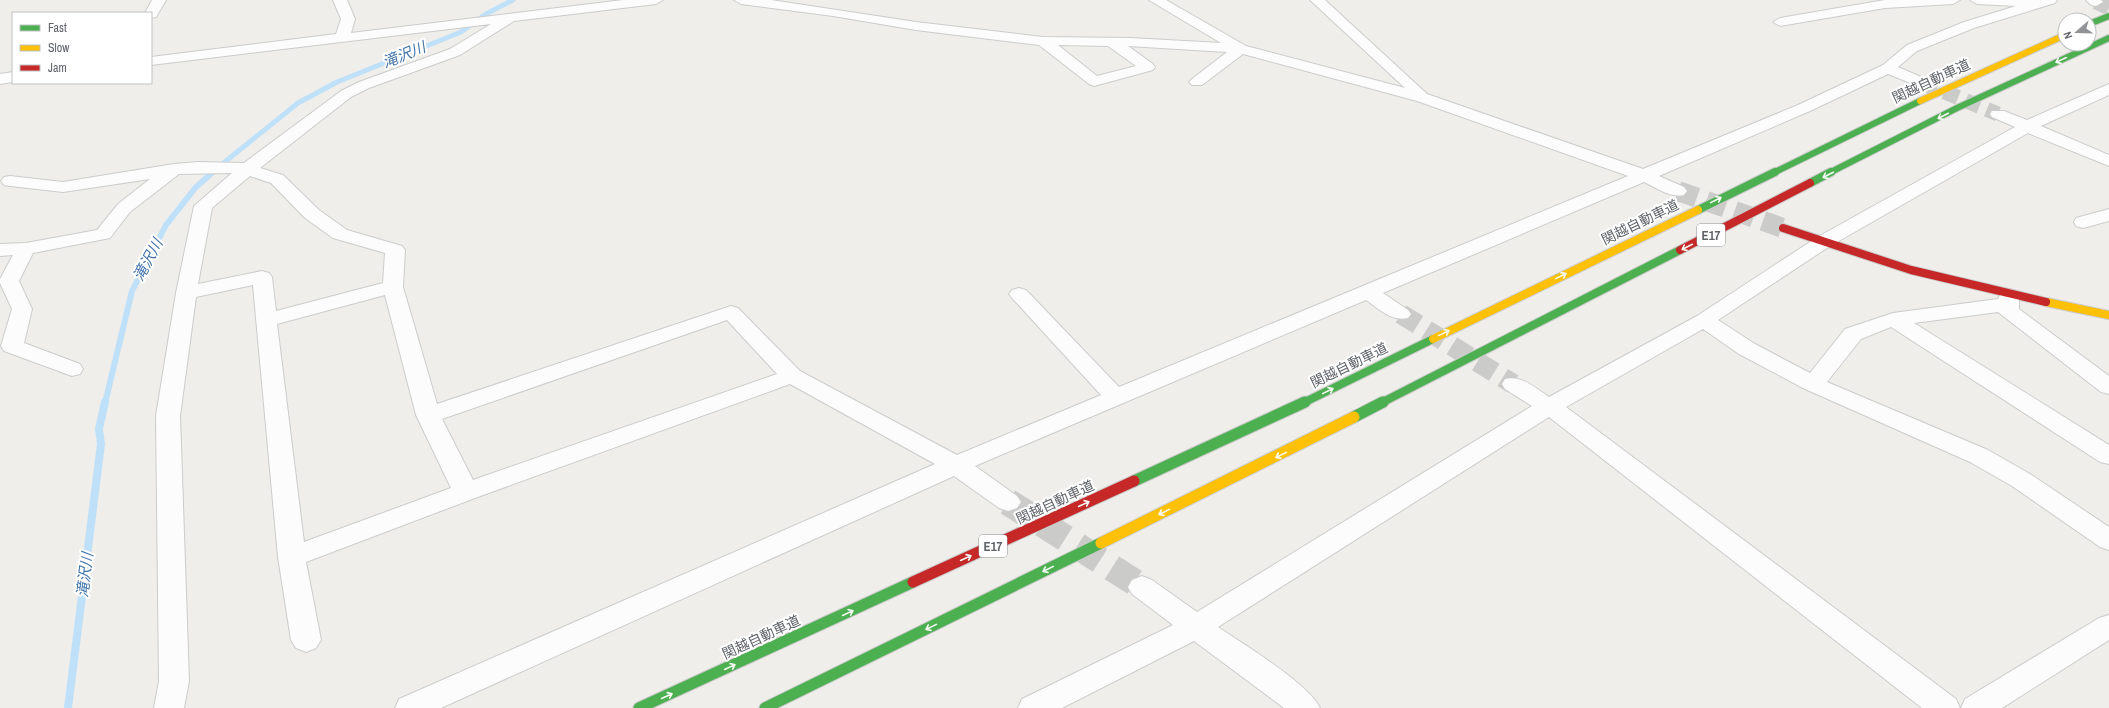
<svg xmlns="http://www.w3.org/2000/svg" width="2109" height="708" font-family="'Archivo Narrow','Noto Sans JP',sans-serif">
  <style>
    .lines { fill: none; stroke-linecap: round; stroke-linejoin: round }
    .stream-far2 { stroke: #bfe0f9; stroke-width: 5 }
    .stream-far1 { stroke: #bfe0f9; stroke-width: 6 }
    .stream { stroke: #bfe0f9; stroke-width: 8 }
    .street-tunnel-far2 { stroke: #cbcbca; stroke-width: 15; stroke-dasharray: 15 8; stroke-linecap: butt }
    .street-tunnel-far1 { stroke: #cbcbca; stroke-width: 20; stroke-dasharray: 20 10; stroke-linecap: butt }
    .street-tunnel { stroke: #cbcbca; stroke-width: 27; stroke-dasharray: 27 14; stroke-linecap: butt }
    .street-casing { stroke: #cbcccc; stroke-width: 2 }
    .fast-far2-casing { stroke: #cacacb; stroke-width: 8 }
    .fast-far1-casing { stroke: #cacacb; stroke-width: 10 }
    .fast-casing { stroke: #cacacb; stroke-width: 13 }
    .slow-far2-casing { stroke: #cacacb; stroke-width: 8 }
    .slow-far1-casing { stroke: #cacacb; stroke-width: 10 }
    .slow-casing { stroke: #cacacb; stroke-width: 13 }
    .jam-far1-casing { stroke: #cacacb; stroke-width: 10 }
    .jam-casing { stroke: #cacacb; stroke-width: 13 }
    .street { fill: #fdfcfc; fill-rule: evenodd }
    .fast-far2 { stroke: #4caf50; stroke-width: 6 }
    .fast-far1 { stroke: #4caf50; stroke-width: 8 }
    .fast { stroke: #4caf50; stroke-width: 11 }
    .slow-far2 { stroke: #ffc107; stroke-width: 6 }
    .slow-far1 { stroke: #ffc107; stroke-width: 8 }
    .slow { stroke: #ffc107; stroke-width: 11 }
    .jam-far1 { stroke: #c62828; stroke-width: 8 }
    .jam { stroke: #c62828; stroke-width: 11 }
    .oneway { stroke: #f6fbf6 }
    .labels { text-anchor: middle; stroke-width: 4; stroke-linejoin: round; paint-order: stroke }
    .shield { fill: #fff; stroke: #8f9295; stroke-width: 1 }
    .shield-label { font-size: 13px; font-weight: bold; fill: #5f6368 }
    .street-label { font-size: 14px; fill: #5f6368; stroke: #fff }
    .water-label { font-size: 15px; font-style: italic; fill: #4174aa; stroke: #fff }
  </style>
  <rect width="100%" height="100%" fill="#efeeea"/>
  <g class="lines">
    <path class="stream-far2" d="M211 173 298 103 337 82 461 32 486 14 513 0"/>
    <path class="stream-far1" d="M105 403 132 291 166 225 196 187 213 172"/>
    <path class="stream" d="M68 708 101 444 99 429 105 402"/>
    <path class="street-tunnel-far2" d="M2096 2 2109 8
      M1923 83 1998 114"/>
    <path class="street-tunnel-far1" d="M1678 191 1783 228
      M1401 314 1513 384"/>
    <path class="street-tunnel" d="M1008 502 1142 587"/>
    <defs>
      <path id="street" d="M152 0H166L156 17 151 18V13H145Z
        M333 0H347L355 19 351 33 623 0H663L656 4 514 21 460 55 369 88 351 97 260 168 283 175 319 210 347 230 402 246 405 250 403 287 437 404 731 306 738 308 800 371 957 455 1101 395 1012 298 1009 294 1012 290 1019 288 1026 290 1119 387 1628 176 1417 101 1243 54 1202 85H1192L1189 82 1192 79 1227 52 1128 46 1153 64 1155 67 1153 70 1094 86 1089 84 1039 45 916 30 833 16 741 4 734 0H771L916 22 1043 37 1130 38 1221 43 1149 0H1166L1246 46 1405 88 1310 0H1325L1427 94 1643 169 1798 105 1883 65 1907 45 1964 22 2016 6 1977 4 1970 0H2057L2055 3 1974 28 1917 51 1898 67 1928 80 1931 83 1928 86H1918L1888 74 1810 111 1659 176 1684 187 1687 191 1684 195C1671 198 1656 188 1644 182L1383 293 1408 310 1411 314 1408 318C1392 322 1379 309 1366 300L975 466 1017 496 1021 502 1017 508 1008 511 999 508 954 476 441 708H395L399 699 935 464 790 384 475 498 306 562 321 640 316 648 306 652 296 648 291 640 278 557 253 285 196 297 180 416 189 681 184 708H154L159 681 156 416 176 293 194 206 232 173 179 174 130 212 110 238 33 253 19 281 32 309 24 343 80 364 83 369 80 374 72 376 4 351 1 346 12 309 0 283V279L13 255 0 256V244L26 243 97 230 118 204 150 179 63 192 10 186 4 185 1 181 4 177 10 176 63 182 174 164 199 162 244 163 341 91 359 82 450 49 491 24 151 65V57L336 34 341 19ZM1058 45 1108 46 1136 66 1097 76ZM250 176 271 183 305 218 333 238 385 253 383 283 276 311 272 277 269 273 262 271 198 284 212 208ZM385 295 416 415 451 488 304 542 277 324ZM727 320 777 374 473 480 442 419Z
        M1885 0H1960L1953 4 1885 8 1780 26 1773 22 1780 18Z
        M2086 0H2101L2103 2 2096 6 2091 5Z
        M13 72V82L0 84V74Z
        M2109 84V95L2041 126 2109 155V166L2028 133 1830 246 1718 320 1755 344 1810 373 1845 329 1893 313 1998 299 2002 291 2009 289 2016 291 2019 295V309L2109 376V394L2101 392 1998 312 1914 323 2109 445V464L2100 462 1891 327 1861 339 1827 382 1988 450 2030 474 2109 527V550L2100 547 2012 486 1970 462 1805 389 1739 354 1703 329 1566 407 1956 699 1960 708H1922L1549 417 1218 627C1243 644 1309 684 1320 708H1284L1194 641 1062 708H1018L1022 699 1173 625 1132 594 1128 587 1132 580 1142 576 1152 580 1197 612 1532 406 1505 389 1502 384 1505 379C1522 375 1535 388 1549 397L1697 316 1816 238 2015 127 1992 117 1990 114 1992 111H2004L2027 120Z
        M2109 209V221L2083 228 2076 226 2074 222 2076 218Z
        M2109 615V640L2002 708H1961L1965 699 2099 618Z"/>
      <path id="fast-far2" d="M2089 24 2109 16
        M1773 173 1920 101
        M1829 173 1957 108 2109 38"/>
      <path id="fast-far1" d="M1810 183 1831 172
        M1698 210 1775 172
        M1303 403 1433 339
        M1381 403 1680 250"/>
      <path id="fast" d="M1354 417 1383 402
        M1134 481 1305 402
        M639 708 913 582
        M765 708 1101 543"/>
      <path id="slow-far2" d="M1920 101 2065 35"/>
      <path id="slow-far1" d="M2046 302 2109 315
        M1433 339 1698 210"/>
      <path id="slow" d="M1101 543 1354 417"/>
      <path id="jam-far1" d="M1783 228 1911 270 2046 302
        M1680 250 1810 183"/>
      <path id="jam" d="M913 582 1134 481"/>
    </defs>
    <use href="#street" class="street-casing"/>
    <use href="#fast-far2" class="fast-far2-casing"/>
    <use href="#fast-far1" class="fast-far1-casing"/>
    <use href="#fast" class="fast-casing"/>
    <use href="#slow-far2" class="slow-far2-casing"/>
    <use href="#slow-far1" class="slow-far1-casing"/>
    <use href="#slow" class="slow-casing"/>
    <use href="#jam-far1" class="jam-far1-casing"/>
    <use href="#jam" class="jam-casing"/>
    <use href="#street" class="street"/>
    <use href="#fast-far2" class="fast-far2"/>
    <use href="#fast-far1" class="fast-far1"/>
    <use href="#fast" class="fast"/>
    <use href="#slow-far2" class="slow-far2"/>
    <use href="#slow-far1" class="slow-far1"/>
    <use href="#slow" class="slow"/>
    <use href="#jam-far1" class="jam-far1"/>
    <use href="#jam" class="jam"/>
  </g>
  <defs><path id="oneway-shaft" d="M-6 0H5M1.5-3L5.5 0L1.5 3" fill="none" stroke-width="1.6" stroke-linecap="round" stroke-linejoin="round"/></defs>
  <g class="oneway">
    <use href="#oneway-shaft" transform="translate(2061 60) rotate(155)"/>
    <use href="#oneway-shaft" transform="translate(1943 116) rotate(153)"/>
    <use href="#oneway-shaft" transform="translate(1828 175) rotate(153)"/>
    <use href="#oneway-shaft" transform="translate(1716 200) rotate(-26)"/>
    <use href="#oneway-shaft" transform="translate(1687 247) rotate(153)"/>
    <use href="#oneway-shaft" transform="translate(1561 276) rotate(-26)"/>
    <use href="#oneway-shaft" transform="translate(1444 333) rotate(-26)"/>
    <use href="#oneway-shaft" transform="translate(1328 391) rotate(-26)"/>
    <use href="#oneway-shaft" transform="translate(1281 455) rotate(154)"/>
    <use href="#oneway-shaft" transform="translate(1084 504) rotate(-25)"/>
    <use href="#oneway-shaft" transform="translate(1164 512) rotate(154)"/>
    <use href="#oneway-shaft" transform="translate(966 558) rotate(-25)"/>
    <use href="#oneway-shaft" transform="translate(1048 569) rotate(154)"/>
    <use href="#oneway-shaft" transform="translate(848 613) rotate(-25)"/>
    <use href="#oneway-shaft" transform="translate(931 627) rotate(154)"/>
    <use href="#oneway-shaft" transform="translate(730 667) rotate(-25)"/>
    <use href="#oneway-shaft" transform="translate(667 696) rotate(-24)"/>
  </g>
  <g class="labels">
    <g class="shield">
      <rect x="1697" y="224" width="28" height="22" rx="3"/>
      <rect x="979" y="535" width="28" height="22" rx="3"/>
    </g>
    <g class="shield-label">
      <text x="1711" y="240">E17</text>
      <text x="993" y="551">E17</text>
    </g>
    <g class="street-label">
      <text transform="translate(1931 81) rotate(-25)" y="5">関越自動車道</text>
      <text transform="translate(1640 222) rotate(-26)" y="5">関越自動車道</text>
      <text transform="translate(1349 365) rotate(-26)" y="5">関越自動車道</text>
      <text transform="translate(1055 502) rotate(-25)" y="5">関越自動車道</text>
      <text transform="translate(761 637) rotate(-25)" y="5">関越自動車道</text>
    </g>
    <g class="water-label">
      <text transform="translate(404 55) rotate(-22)" y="5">滝沢川</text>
      <text transform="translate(148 260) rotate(-62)" y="5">滝沢川</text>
      <text transform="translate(85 575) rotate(-83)" y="5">滝沢川</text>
    </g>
  </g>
  <rect x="12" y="12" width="140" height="72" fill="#ffffff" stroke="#bfc1c3"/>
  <rect x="20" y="25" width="20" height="6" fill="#4caf50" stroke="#bfc1c3"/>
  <text x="48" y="32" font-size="12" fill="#5f6368">Fast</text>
  <rect x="20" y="45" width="20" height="6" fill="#ffc107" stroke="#bfc1c3"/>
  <text x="48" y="52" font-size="12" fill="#5f6368">Slow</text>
  <rect x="20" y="65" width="20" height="6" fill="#c62828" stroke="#bfc1c3"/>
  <text x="48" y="72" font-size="12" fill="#5f6368">Jam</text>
  <g transform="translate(2077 32) rotate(250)"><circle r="19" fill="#ffffff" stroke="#bfc1c3"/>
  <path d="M0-3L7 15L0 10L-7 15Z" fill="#919496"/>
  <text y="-6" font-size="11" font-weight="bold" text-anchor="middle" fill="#5f6368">N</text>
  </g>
</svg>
